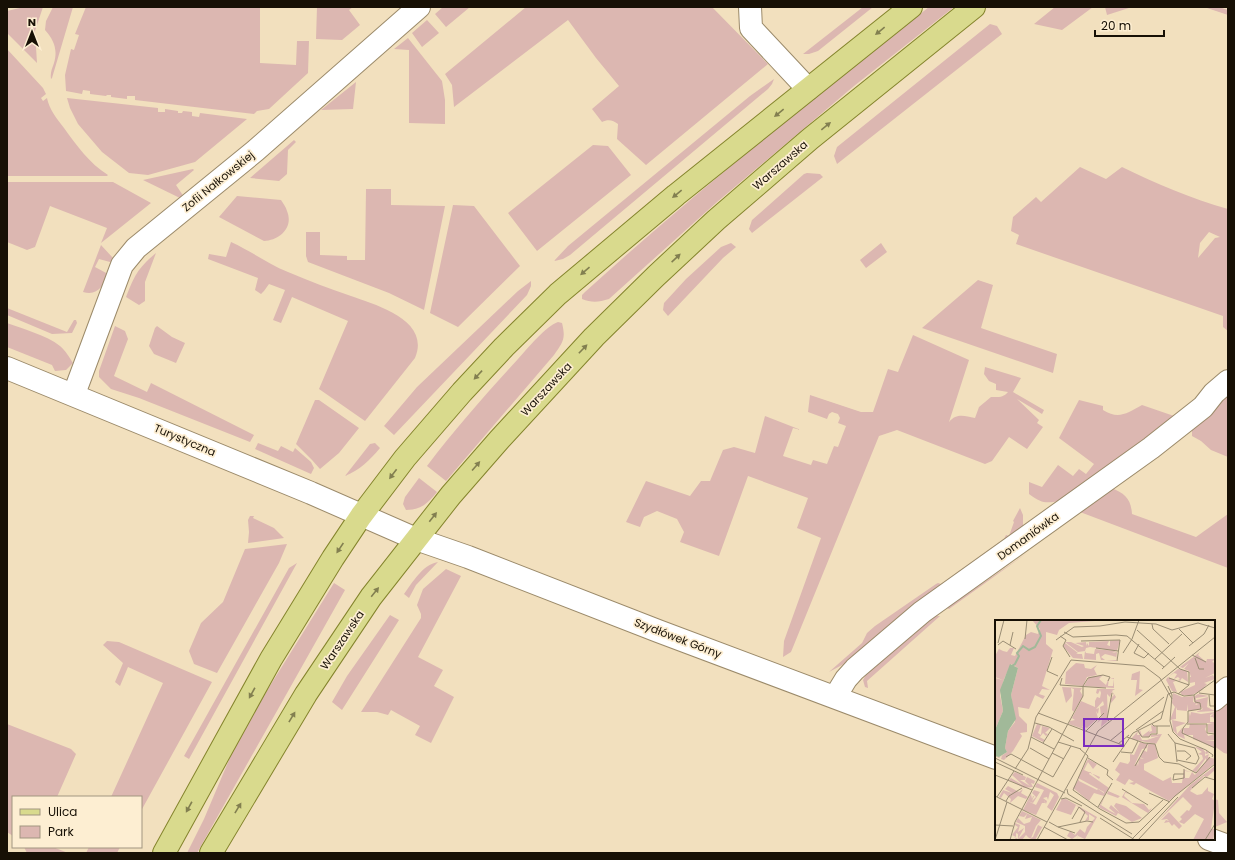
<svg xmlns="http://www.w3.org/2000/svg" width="1235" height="860" font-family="Poppins,sans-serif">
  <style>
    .green { fill: #dcb7b1; fill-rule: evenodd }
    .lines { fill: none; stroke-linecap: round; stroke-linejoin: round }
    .minor-casing { stroke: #9b8a6a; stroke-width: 24 }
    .major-casing { stroke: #84842c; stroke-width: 24 }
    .minor { stroke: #fff; stroke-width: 22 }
    .major { stroke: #d9da8d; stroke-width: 22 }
    .oneway { fill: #827f50 }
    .labels { text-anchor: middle; stroke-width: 3.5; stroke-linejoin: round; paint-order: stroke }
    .street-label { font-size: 11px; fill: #171005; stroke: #fdeed2 }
    .inset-river { fill: none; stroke: #a1b999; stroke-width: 2 }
    .inset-road { fill: none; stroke: #9a8d74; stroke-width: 1 }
    .view { fill: #7b2cbf; fill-opacity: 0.15; stroke: #7b2cbf; stroke-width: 2 }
    .inset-edge { fill: none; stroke: #171005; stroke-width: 2 }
  </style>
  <rect width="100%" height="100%" fill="#f2e0be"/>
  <path class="green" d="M24 7H43L35 31 37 63 7 33V11Z
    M53 7H73L52 78 51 79C50 73 52 69 54 63 58 50 54 40 45 30L46 21Z
    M86 7H260V63L296 65 297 41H309L308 73 269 109 257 111 254 114 135 100V96H127V99L111 97V95H107L106 96 90 94V91L83 90 82 94 66 91 65 75 71 49 74 50 79 35 75 34Z
    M317 7H353L349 10 360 25 342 40 316 39Z
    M443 7H470L446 27 435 14Z
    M526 7H712L768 64 646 165 617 139 618 124C613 120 608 119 602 122L592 109 619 86 596 58 568 20 454 107 452 85 445 74Z
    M863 7H873L818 51 809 54H803Z
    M929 7H954L854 86 717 202 609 299C599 302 592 303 582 299V295L585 292C695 192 812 100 929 7Z
    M1055 7H1093L1062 30 1034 24Z
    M1105 7H1132L1107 15Z
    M1204 7H1219L1228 10V15Z
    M427 20 439 33 422 47 412 33Z
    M990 24 997 26 1002 34 837 164 834 156 837 147Z
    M408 38 442 81 445 100V124L409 123V50L394 49Z
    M7 49 43 88 46 94 41 98 43 101 47 98C49 109 57 119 64 128 77 146 89 163 108 175L107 176H7Z
    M774 79 772 84 768 89 570 255 563 259 554 261 568 246 750 96Z
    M356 82 353 109 321 110Z
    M67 98 158 108V112H165V109L178 111V113H182L183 111 192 112V116L199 117 200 113 247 119 195 162 148 175 129 173 102 152 78 124 70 108Z
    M294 140 296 142 288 150 287 174 279 181 250 178Z
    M593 145 608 146 631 175 537 251 508 213Z
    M1080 167 1106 179 1122 167C1155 183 1192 199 1228 209V331L1223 327V316L1016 244 1019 235 1011 231 1013 217 1036 197 1041 202ZM1209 232 1220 237 1215 238 1198 258 1200 243Z
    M193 169 194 170 176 185 184 197 182 199 143 180Z
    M807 173 820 174 823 177 752 233 749 229 752 220 804 174Z
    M7 182H113L151 203 101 243 107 228 50 206 35 247 27 250 7 242Z
    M366 189H391V205L445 206 424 310 389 293 308 262 306 256V232H320V255L347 256V260H365Z
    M237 196 281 200C283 203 286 207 287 211 294 228 279 240 264 241L219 217Z
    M453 205 474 206 520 266 458 327 430 313Z
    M231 242C251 251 268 264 288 272 309 281 330 289 351 296 376 305 431 320 415 358L365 421 319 389 348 321 292 297 281 323 273 320 285 290 269 284 264 291 261 294 255 290 258 278 208 259 209 254 226 257Z
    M731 243 736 247 723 258 668 316 663 310 664 303 686 279 721 247Z
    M881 243 887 252 866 268 860 260Z
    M101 245 113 258V261L110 262 99 259 95 267 108 274C103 286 98 296 83 292Z
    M156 253 145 282V301L139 305 126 297C135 275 137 269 156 253Z
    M978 280 993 285 981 328 1057 354 1053 373 922 328Z
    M531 281V286L527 295 394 435 384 426 417 387 518 291Z
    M7 308 67 332 74 320H76L77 323 72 333 52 334 7 315Z
    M558 322 562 323C566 339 563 342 554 355L446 481 427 466C455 429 486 394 518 359 527 349 546 326 558 322Z
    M7 323C23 329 46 335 60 346 66 351 69 357 73 363L66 370 55 371 52 365 7 347Z
    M115 326 125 331 128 339 114 376 147 392 151 383 254 435 250 442 139 398 111 389 99 377V371Z
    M157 326 172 337 185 343 176 363 154 354 149 346 155 328Z
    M913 335 969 360 949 422C957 413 964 416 975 418L979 407 991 397C998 397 1003 398 1008 392L996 390V384L989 381 984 374 985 367 1021 378 1013 392 1044 410 1042 414 1017 399 1039 420 1037 423 1043 427 1027 449 1009 437 992 461 985 464 897 430 879 436 791 652 783 657 784 641 821 538 797 528 808 498 748 476 719 556 680 542 684 532 677 519 657 511 644 517 640 527 626 522 646 481 690 496 701 481H710L723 450 734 447 755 453 765 416 801 430 793 428 783 456 811 465 813 460 827 464 834 446 838 447 846 426 838 423 840 418 838 414 832 412 829 414 827 419 808 412 810 395 861 412H873L888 369 898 372Z
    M1228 381V457L1211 450 1201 441 1192 436V416Z
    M315 400H319L359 428 339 453 320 469 312 460 296 444Z
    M1079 400 1103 406V410C1119 420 1127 413 1142 405L1174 416 1173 419 1064 500C1047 503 1044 505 1029 494V482L1042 487 1058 465 1073 476 1079 469 1086 474 1094 464 1059 438Z
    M258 443 278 451 281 446 293 452 295 448 311 462 314 468 311 474 255 449Z
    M375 443 380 448C370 460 360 470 345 476L370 444Z
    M419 478 437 492C428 503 421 510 406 510L403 504 405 497Z
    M1111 488C1125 493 1131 499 1132 514L1196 537 1228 514V568L1080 512Z
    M1020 508 1023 515V526L842 665 829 672 862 643 867 633 875 626 936 584 938 583 941 584 1004 539 1006 535 1009 536 1014 522 1013 521Z
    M250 516H254L253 518 274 528 284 538 248 543 249 532 248 520Z
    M287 544 279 563 217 673 194 664 189 651 201 623 223 602 245 549Z
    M1027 553 949 609 947 608 962 594H967Z
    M438 562 416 585 409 598 404 594C413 582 422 565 438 562Z
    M297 563 189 759 184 756 289 568Z
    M446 569 461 576 418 657 443 670 434 686 454 697 431 743 415 735 420 726 391 710 388 715 377 712H361L421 618V614L417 605 423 589Z
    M334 583 345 590 197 853H187L204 819 240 734Z
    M390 615 399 620 342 710 332 702 347 676Z
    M937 616H940L867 681 868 688 865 687 863 680 868 671 906 641 932 617Z
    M107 641 119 642 212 682 141 811V797H111L163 683 128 667 120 686 115 682 123 663 103 645Z
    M1228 699V754L1224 753 1214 746V708Z
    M7 724 71 749 76 754 57 797H13V836L7 832Z
    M1214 799 1218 800 1219 813 1227 822 1215 827 1214 826Z
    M24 847H53L68 853H27Z
    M89 847H120L117 853H86Z"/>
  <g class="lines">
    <defs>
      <path id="minor" d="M750 7 751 28 808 89
        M7 368 311 493 416 539 468 557 658 631 996 758
        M74 394 122 265 136 248 255 151 419 7
        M835 697 846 679 855 669 922 612 1151 448 1203 407 1214 393 1228 381
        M1214 700 1228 688
        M1209 839 1228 846"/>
      <path id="major" d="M164 853 271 659 333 558 361 516 405 458 462 392 504 347 558 294 676 195 911 7
        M211 853 306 694 371 597 451 495 499 440 594 337 656 276 716 220 810 139 974 7"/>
    </defs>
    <use href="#minor" class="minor-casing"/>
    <use href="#major" class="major-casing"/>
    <use href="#minor" class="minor"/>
    <use href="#major" class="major"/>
  </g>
  <defs><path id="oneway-solid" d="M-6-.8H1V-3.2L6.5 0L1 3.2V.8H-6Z"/></defs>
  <g class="oneway">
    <use href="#oneway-solid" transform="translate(880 31) rotate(141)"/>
    <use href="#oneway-solid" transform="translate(779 113) rotate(141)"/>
    <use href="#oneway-solid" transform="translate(826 126) rotate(-39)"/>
    <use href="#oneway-solid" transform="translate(677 194) rotate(141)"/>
    <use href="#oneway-solid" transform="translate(676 258) rotate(-43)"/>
    <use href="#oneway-solid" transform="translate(585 271) rotate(139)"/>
    <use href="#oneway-solid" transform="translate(583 349) rotate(-46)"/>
    <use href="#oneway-solid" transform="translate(478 375) rotate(133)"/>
    <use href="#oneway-solid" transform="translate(476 466) rotate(-49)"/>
    <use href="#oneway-solid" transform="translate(393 474) rotate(127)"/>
    <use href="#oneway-solid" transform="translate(433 517) rotate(-52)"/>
    <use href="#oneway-solid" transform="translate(340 548) rotate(124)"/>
    <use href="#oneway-solid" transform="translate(375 592) rotate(-51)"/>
    <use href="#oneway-solid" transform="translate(252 693) rotate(119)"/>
    <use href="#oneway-solid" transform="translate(292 717) rotate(-59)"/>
    <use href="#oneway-solid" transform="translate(189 807) rotate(119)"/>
    <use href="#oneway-solid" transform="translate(238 808) rotate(-59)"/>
  </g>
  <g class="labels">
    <g class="street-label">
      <text transform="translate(780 165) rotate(-41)" y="4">Warszawska</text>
      <text transform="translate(218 181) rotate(-39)" y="4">Zofii Nałkowskiej</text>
      <text transform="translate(546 389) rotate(-47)" y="4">Warszawska</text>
      <text transform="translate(185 440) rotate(23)" y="4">Turystyczna</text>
      <text transform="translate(1028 536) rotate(-36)" y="4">Domaniówka</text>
      <text transform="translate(678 638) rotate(21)" y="4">Szydłówek Górny</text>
      <text transform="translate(342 640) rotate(-56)" y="4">Warszawska</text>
    </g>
  </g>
  <g transform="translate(995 620)">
    <rect width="220" height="220" fill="#f2e0be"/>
    <path d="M37 0H113L74 3 64 10 62 15 51 12V24L58 30 47 66 55 70 47 69 44 74 50 76 48 79 40 75 34 89 23 87 24 96 32 104V112L25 113 27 116 18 131 9 140 6 139 7 136 4 138 0 136 5 137 12 132 10 128 13 111 20 102 16 75 23 48 16 44 9 59 5 75 8 91 0 110V58L8 60 0 57V36L6 25 4 29 8 31 12 32 15 28H19L16 35 20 36 31 15 36 12 43 14 45 9ZM125 20 122 31 95 27 91 28 90 31 91 33 99 34 100 29 121 31 117 33 122 32 121 41 111 40H121L122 37 110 34 106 37 110 40H106L104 33 101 34V40L89 39 90 31 83 32 70 22H76L87 27 89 26 80 23 91 22V26L92 23 94 26V22L114 21 112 25 115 26V21ZM70 23 83 33 81 34H87L88 39 78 38 68 26ZM205 32 203 35 211 42 212 39H220L217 42 220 43V53L210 58 218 55 220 59 209 63 212 64 207 70 197 75H187L185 72 200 65V62L195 63V57L203 56 196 57 194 51 189 49 194 43 188 48 185 47ZM81 43 89 44 90 48 96 49 102 45 99 49 102 55 92 57 88 66 70 64 71 52ZM183 49 192 51 193 62 187 58 185 61 183 60 185 59 183 57 179 59 182 54 179 53 173 57 181 61 178 62 182 72 177 71 171 60 172 58ZM145 51 144 69 148 70 140 76 142 60H136L137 54ZM108 55 104 59 111 65 114 57 113 66H118L119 59 115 58H119V68L89 66 94 57ZM67 67 87 68 85 71 88 76 79 92 77 90 79 69 76 68 77 76 71 83ZM102 69H120L117 71 121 77 116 83 115 79 120 76 116 78 119 75 117 72 115 77 112 74 113 101 106 107 107 99 102 103 106 96 105 87 109 85 108 81 101 89 104 88 103 94 101 91 103 98 92 108 87 106 91 110 74 104 75 101 80 100 77 98 86 81 100 87V81L102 77 105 78 106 73 105 70 103 74 101 73ZM178 73 187 77 199 76 198 82 202 83 200 85 205 84V89L193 91V84L192 91 182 90 181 87V99L175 100 180 87 177 83ZM203 74 214 76 201 78V80L213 77 212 87 220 91 201 92 208 89 200 82V76ZM194 92 195 96 196 92 206 94 220 92V101L218 97H215L219 93 215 95V102H219L220 113 213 112V104L218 103H193ZM177 100 191 103 181 107 182 114 187 108 190 119 183 116 178 110ZM42 104 46 105 43 113 46 115 47 106 55 108 50 113 53 114 51 116 48 113 45 117 41 115 50 120 48 122 37 116ZM195 104 212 105 210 109 213 116 220 114V120L210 121H220V128L198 119V115H189L188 108H194ZM156 105 161 107V113H156L154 117 145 116 147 120H152L164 116 156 117V115L167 114 161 124 136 119 143 111 142 115H145L144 112 145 110 147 116 155 110 154 112 157 111ZM145 122 152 124V128L147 129 139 146 142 142 143 146 144 138 149 139 145 137 148 130 152 132 153 124H160L163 138 149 144V150L168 161 176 157 177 163H187L189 150 196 152 190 151V158H194L197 152 200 155 211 141V138L201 152 197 151 208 139 207 135 203 134 207 132 200 127 207 128 211 133V130L214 133 211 134 210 133V136L214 134 213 137 220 139V143L174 181 141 163 139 165 134 163 139 162 134 159 130 165 121 160 125 154 120 150 125 142 133 144 135 141V134L139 135ZM93 139 102 144 98 149 93 142 89 150 105 157 104 159 95 152 94 154 114 168 109 176 99 173 94 181 78 168 84 159V161L102 170 103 169 109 173V172L83 158ZM220 146V150L212 157 209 156 195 171 202 175 207 174 213 167V171L219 174 217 179 220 181 216 209H220L218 220H198L209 199 200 194 189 204 184 202 187 199 185 197 192 190 194 191 197 186 188 177 163 201 195 165ZM20 152 31 157 30 160H25L35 166 30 161 32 157 40 161 39 164 36 163 38 167 29 168 14 160 16 158 29 166 17 155ZM42 163 62 173 64 177 57 191 52 187 59 175 55 172 53 180 52 177 48 178 52 181 51 184 49 180 50 183H47L41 195 28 190 36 174 37 179 38 176H39L37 181 41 177 37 173 39 170 45 172 38 183 33 181 41 185 49 170 40 167ZM13 166 24 172 28 169 26 173 33 177 31 179 23 176 15 183 16 179 9 173 6 178 11 181 4 177 8 170 17 173 10 169ZM113 171 127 177 130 172 136 174 130 173 129 176 137 183 149 184 154 190 157 188 153 193 125 176 123 178 112 174ZM111 174 106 185 115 191 121 194 114 188 116 185 125 193 119 186 121 183 131 186 147 198 137 202 123 193 121 196 105 188 104 187ZM67 179H71L102 197 90 219 83 216 82 220 83 215 77 219 72 216 75 211 80 215 85 209 90 213 92 207 100 198 94 194V200L90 201 93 196 81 185 76 195 61 190ZM27 191 46 200 41 206 36 218 38 217 43 205 47 207 49 204 40 220 34 218 31 215 27 220H22L19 217 23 219V214L21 213V217L17 215 23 207 20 205 19 211 20 203 25 205 23 212 29 208 23 219 30 212V206L21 202 23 198 29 204 35 202 37 197 30 199 32 194 29 197 24 196ZM174 192 187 206 173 220 184 209 179 204 177 206 174 202 169 203 171 200 174 201 172 199 166 200Z" fill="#dcb7b1"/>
    <path d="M15 44 23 48 16 75 21 99 13 111 10 128 12 132 4 137 0 136V110L8 91 5 70Z" fill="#a1b999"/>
    <path class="inset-river" d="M15 47 20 44 24 36 22 33 28 26 34 30 40 27 46 16 42 6 46 0"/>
    <path class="inset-road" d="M157 4 158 9 174 24M184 9 198 23M142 10 185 49 194 52V65L183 74M69 12 78 17 121 15 132 16 169 47M65 16 71 20 68 26 75 37M30 19 32 0M137 19 144 0M61 20 79 7 105 6 130 2 161 4 177 10 203 3 220 8M86 21 125 20 122 41M3 23 9 0M144 24 139 33 149 38 154 33M3 25 8 21 21 29M15 25 18 12M194 26 209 14 214 5M101 28 123 31M128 33 137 19M197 35 211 42M57 37 52 51 63 56M200 38 204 49H209M160 39 187 14M167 49 180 37M67 58 65 65 111 68M174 58 194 65M173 66 177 75 175 101 178 112 185 119 211 130 218 135 217 137M204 73 220 75M199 75 200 82 205 83 206 89 193 91V102L188 108 187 113 220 128M214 75 215 86H220M43 93 130 126M114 101 112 99 117 73M40 103 54 107 79 121M157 104 159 106H175M192 104H212V113L220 114M141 110 168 91M91 111 109 93M143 111 147 117H154L156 114H162V106M173 114 180 123 182 142M36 117 59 129M132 117 149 123 160 124 164 137 169 142 184 144 201 153M115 121 169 77M63 122 86 129M48 123 57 109M180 123 200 128 204 138 201 144 182 140M123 124 134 115M35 128 54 139M85 129 93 136 78 170 105 189 131 203 144 202 168 180M182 131H190L196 136 191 140M126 132 137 133 143 121M57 133 69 139M11 137 16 134 58 157 76 126M0 138 70 173M93 138 113 150 112 155 118 160M0 142 28 155M118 142 138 113 166 99 173 74 179 72 189 76 199 75 220 60M140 146 153 123M20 149 33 129 41 97 76 40 149 46 165 58 177 79M201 153 215 137M189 154H179L178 160 189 158V149M0 155 37 170M197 168 210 157 220 160M72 169 73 174 137 214M127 169 153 185M154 173 175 182M0 176 52 202M2 177 19 151M66 179 71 178 87 186M11 181 14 176 27 168M103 187 117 163M105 198 140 220M77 199 84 187 90 192 85 202M54 202 63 207 92 201 98 202M0 205 18 206M49 207 73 220M63 207 80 213M0 220 12 182M15 220 20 202 88 76V66L93 58 108 55 115 57 113 61M42 220 103 111 220 17M136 220 180 176 220 144M143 220 183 177M210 220 220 204"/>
    <path class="view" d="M89 99H128V126H89Z"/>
    <rect width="220" height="220" class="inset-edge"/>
  </g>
  <rect width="1235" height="860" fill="none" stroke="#171005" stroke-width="16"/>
  <rect x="12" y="796" width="130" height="52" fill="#fdeed2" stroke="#a19580"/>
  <rect x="20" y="809" width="20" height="6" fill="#d9da8d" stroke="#a19580"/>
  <text x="48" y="816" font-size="12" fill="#171005">Ulica</text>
  <rect x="20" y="826" width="20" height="12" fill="#dcb7b1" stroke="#a19580"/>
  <text x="48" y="836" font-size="12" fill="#171005">Park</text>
  <g transform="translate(32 32)" stroke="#fdeed2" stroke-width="3" paint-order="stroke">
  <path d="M0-3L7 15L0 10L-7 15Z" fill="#171005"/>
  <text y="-6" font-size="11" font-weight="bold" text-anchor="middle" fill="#171005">N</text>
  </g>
  <path d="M1095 30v6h69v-6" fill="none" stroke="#171005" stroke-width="2"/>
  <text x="1101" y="30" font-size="12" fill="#171005" stroke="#fdeed2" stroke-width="3" paint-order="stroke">20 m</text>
</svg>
